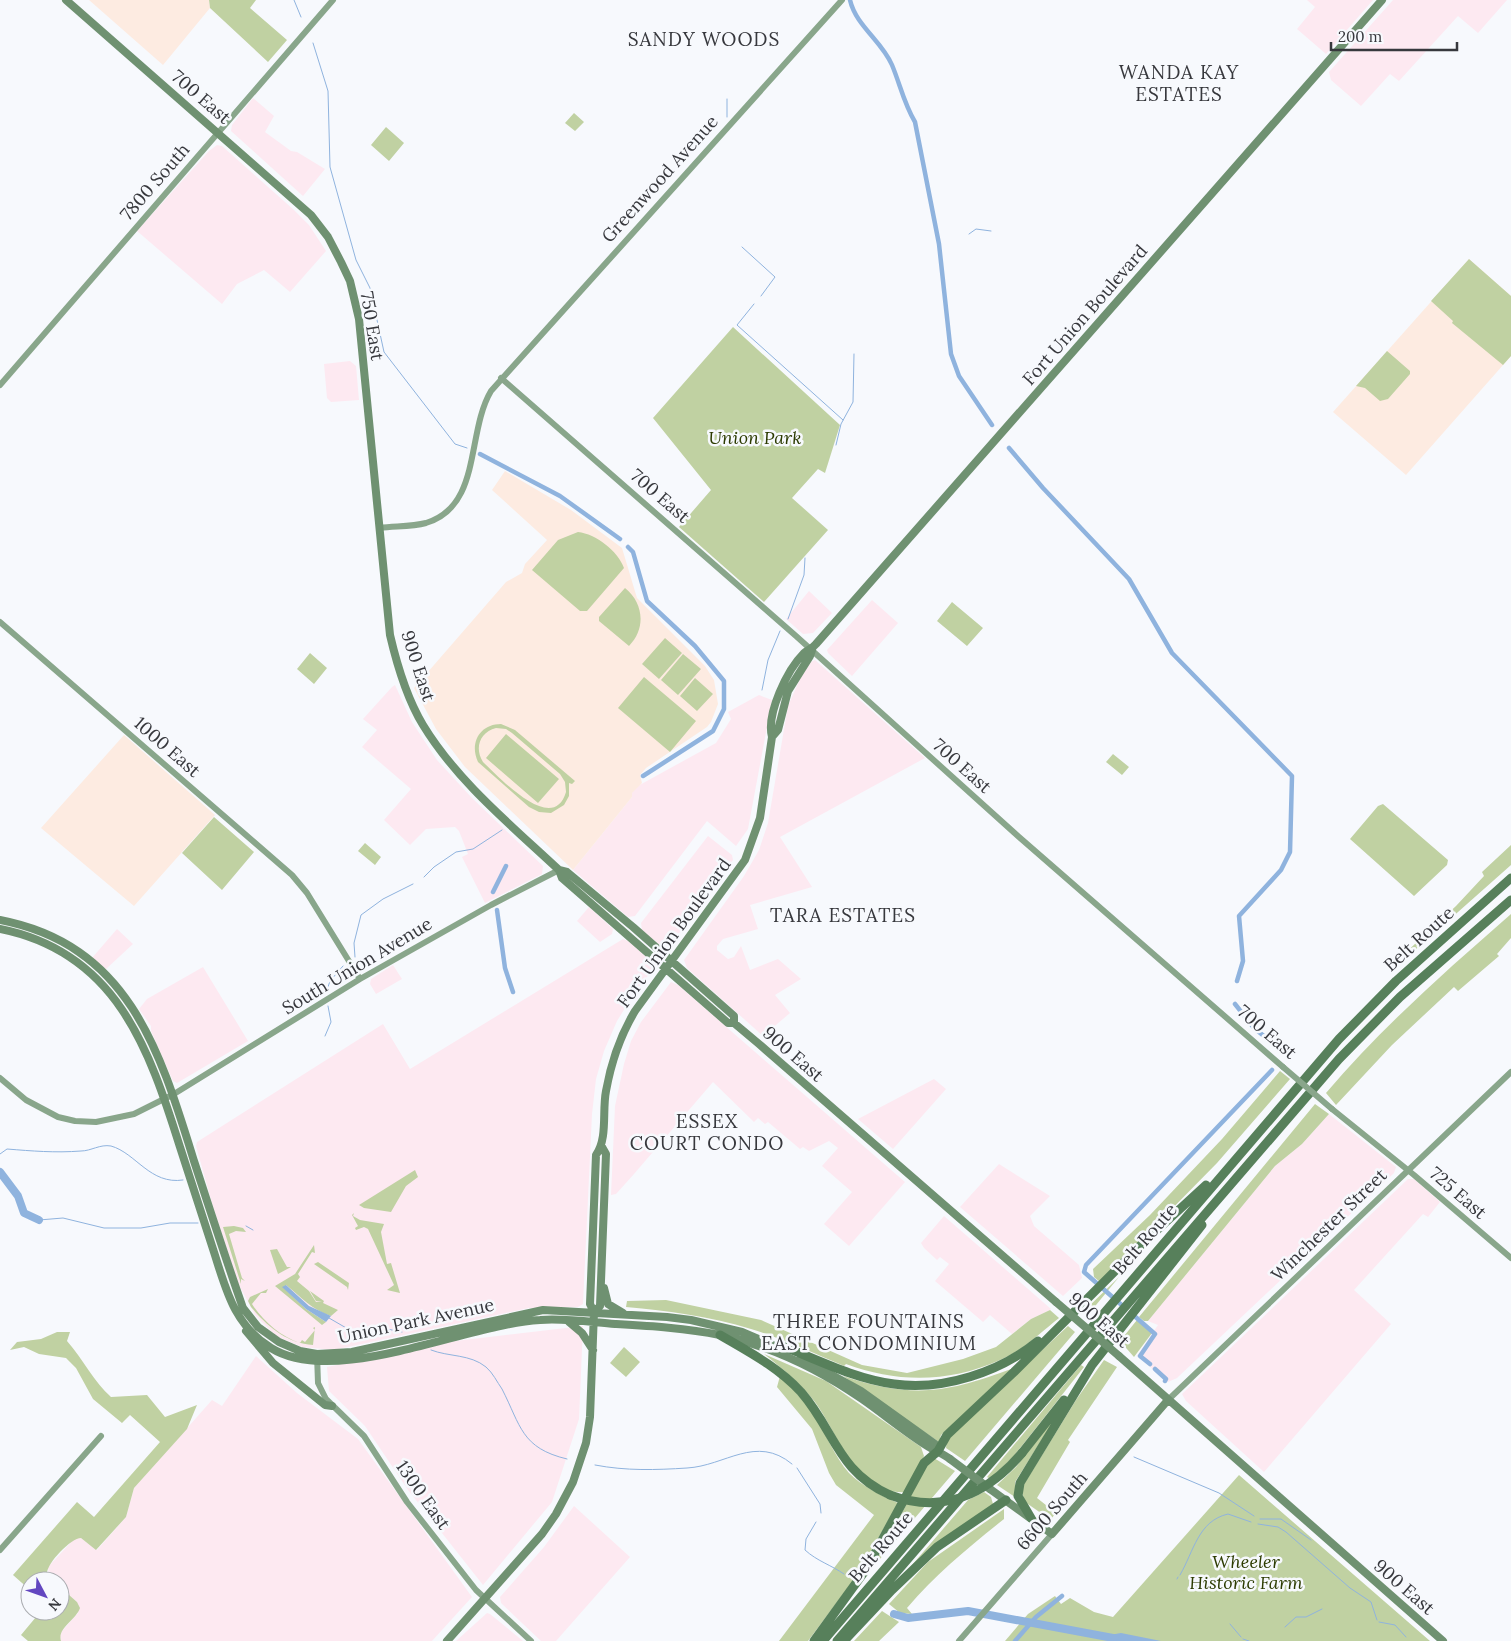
<svg xmlns="http://www.w3.org/2000/svg" width="1511" height="1641" font-family="Lora,serif">
  <style>
    .commercial { fill: #fde9f1 }
    .education { fill: #fdebe1 }
    .green { fill: #c0d1a2; fill-rule: evenodd }
    .water { fill: #8fb3de }
    .lines { fill: none; stroke-linecap: round; stroke-linejoin: round }
    .stream { stroke: #8fb3de; stroke-width: 1 }
    .canal { stroke: #8fb3de; stroke-width: 4.5 }
    .river { stroke: #8fb3de; stroke-width: 8 }
    .secondary { stroke: #89a68b; stroke-width: 6 }
    .primary { stroke: #6f9171; stroke-width: 8 }
    .highway { stroke: #57805b; stroke-width: 9 }
    .secondary-bridge { stroke: #89a68b; stroke-width: 6 }
    .primary-bridge { stroke: #6f9171; stroke-width: 8 }
    .highway-bridge { stroke: #57805b; stroke-width: 9 }
    .labels { text-anchor: middle; stroke-width: 5; stroke-linejoin: round; paint-order: stroke }
    .street-label { font-size: 18px; fill: #37383d; stroke: #f7f9fd }
    .park-label { font-size: 18px; font-style: italic; fill: #2c3b00; stroke: #f7f9fd }
    .neighbourhood-label { font-size: 19px; letter-spacing: 1px; fill: #37383d; stroke: #f7f9fd }
  </style>
  <rect width="100%" height="100%" fill="#f7f9fd"/>
  <path class="commercial" d="M1307 0H1373L1326 54 1297 29 1315 7Z
    M1393 0H1507L1478 33 1458 16 1399 81 1390 74 1361 106 1331 80 1329 72Z
    M253 98 274 116 265 132 291 151 297 152 325 169 303 196 231 131 232 125Z
    M217 145 222 146 294 210 309 225 326 251 290 292 264 270 237 284 222 304 137 231 209 151Z
    M350 361 356 366 359 400 331 402 327 398 324 364Z
    M809 591 832 613 813 633 803 634 786 619Z
    M872 600 898 623 852 676 828 653 827 650Z
    M815 660 925 758 780 837 812 887 750 905 758 929 723 939 717 946V950L728 959 734 957 741 946 750 970 778 959 801 979 775 995 790 1013 763 1036 687 968 684 960 744 876 759 850 768 823 788 706 800 679 811 662Z
    M395 685 412 722 437 760 472 798 543 866 542 874 485 903 462 857 468 854 459 831 455 827 426 829 410 845 384 820 411 789 362 747 377 730 363 719 392 687Z
    M759 695 772 700 748 829 736 846 707 821 635 916 628 917 573 870 632 797V793L636 787 716 743 731 719 728 712Z
    M708 836 732 855 733 860 671 944 662 947 642 930 641 923Z
    M589 907 613 929 612 934 600 942 577 921Z
    M117 929 133 944 106 969 92 958Z
    M623 939 628 941 653 963 654 968 635 992 617 1021 604 1051 596 1079 592 1114 583 1304 578 1307 529 1308 334 1350 302 1347 276 1336 255 1315 238 1283 212 1203 196 1146 197 1142 383 1024 410 1069Z
    M393 965 402 979 376 994 370 984 371 979Z
    M203 967 248 1041 177 1083 173 1081 151 1031V1026L139 1009 147 999Z
    M671 982 678 985 905 1182 849 1246 824 1224 852 1192 822 1166 838 1148 829 1141 809 1151 803 1147 800 1149 768 1122 765 1124 758 1118 754 1122 713 1082 634 1174 616 1194 611 1195 615 1106 624 1064 631 1041 641 1022Z
    M934 1079 946 1089 893 1149 858 1119Z
    M1329 1114 1396 1167 1394 1173 1177 1378 1168 1382 1137 1356 1158 1325 1148 1321 1275 1166 1302 1144Z
    M999 1164 1050 1196 1030 1216 1034 1226 1079 1265 1082 1278 1063 1296 960 1207Z
    M1408 1179H1414L1440 1202 1428 1217 1423 1214 1354 1290 1391 1324 1264 1472 1186 1401 1182 1394Z
    M944 1216 1051 1309 1050 1310 1031 1319 1012 1334 990 1315 983 1322 935 1281 949 1264 940 1257 937 1260 924 1248 921 1243Z
    M583 1326 579 1419 552 1502 483 1585 408 1490 365 1426 329 1391 327 1367 447 1342Z
    M256 1356 297 1393 358 1439 472 1597 432 1641H61L60 1636 62 1631 78 1613 77 1602 60 1587V1581H54L49 1577 48 1567 75 1538H81L97 1550 126 1517 134 1488 212 1400 222 1406Z
    M574 1506 630 1557 556 1641H541L501 1603 500 1597 544 1547Z
    M487 1613 490 1614 523 1641H456Z"/>
  <path class="education" d="M89 0H209L210 8 163 65Z
    M1469 259 1511 296V356L1406 475 1333 412Z
    M505 471 571 510 622 548 637 598 705 666 714 680 718 704 711 722 707 727 646 768 640 775 642 783 632 793V797L573 870 465 767 436 729 414 688 506 582 522 573 525 564 547 540 492 490Z
    M124 735 215 815 134 906 41 828Z"/>
  <path class="green" d="M209 0H256L250 8 287 40 268 62 210 8Z
    M574 113 584 122 575 131 565 123Z
    M386 127 404 143 389 161 371 145Z
    M1469 259 1511 296V356L1503 365 1452 323 1453 321 1431 301Z
    M733 327 840 425 825 473 818 469 792 498 828 530 764 602 679 527 711 490 653 418Z
    M1387 351 1410 371V374L1388 399 1380 401 1365 388 1356 386Z
    M578 532C596 534 618 551 624 568L587 611H580L532 570 558 540Z
    M625 588C644 603 646 629 629 646L599 621V617Z
    M952 602 983 628 967 646 937 621Z
    M665 638 682 653 659 679 642 664Z
    M310 653 327 668 314 684 297 669Z
    M683 654 701 669 678 695 661 680Z
    M644 677 696 721 670 752 618 708Z
    M695 678 713 694 697 711 680 696Z
    M501 724 515 730 575 781 572 784 569 783V796L564 805 551 813 539 812 529 807 478 762C469 743 480 724 501 724ZM496 728 506 729 512 733 560 774 565 782 566 792C553 836 499 777 483 762 474 748 480 732 496 728Z
    M506 734 559 779 538 803 486 758Z
    M1113 754 1129 767 1122 775 1106 762Z
    M1383 804 1448 860 1447 865 1414 896 1350 839 1378 806Z
    M214 817 254 852 222 890 182 853Z
    M365 843 381 857 375 865 358 851Z
    M1511 845V865L1405 959 1403 955 1456 906 1484 876 1482 872Z
    M1511 914V938L1497 954 1499 956 1458 991 1454 987 1392 1045 1336 1105 1326 1093C1382 1027 1446 971 1511 914Z
    M1280 1071 1290 1079 1217 1163 1100 1282 1094 1277 1093 1269 1150 1215 1222 1139Z
    M1315 1104 1329 1114 1302 1144 1275 1166 1148 1321H1144L1139 1317Z
    M415 1170 418 1177 406 1186 391 1212 364 1208 359 1205Z
    M354 1213 353 1216 360 1220 384 1224 381 1232 387 1264 391 1263 400 1293 387 1290 394 1285 368 1229 364 1227 356 1230 355 1228 358 1226 352 1215Z
    M234 1226 243 1228 246 1232 236 1231 229 1234 242 1278 245 1281 241 1279V1284L223 1227Z
    M314 1245 315 1253 312 1252 298 1274 300 1277 297 1281 309 1291 316 1302H322L316 1301 310 1291 324 1301 323 1303 338 1310 331 1316C312 1310 301 1297 286 1285V1290L306 1309 326 1322 322 1325 275 1286 295 1274Z
    M277 1249 287 1267H291L278 1274 270 1250Z
    M318 1262 349 1283 348 1290 347 1287 314 1264Z
    M1119 1277 1087 1316 1083 1312Z
    M268 1289 266 1293H261L252 1304C263 1321 280 1336 300 1343L302 1340 305 1342 315 1330 313 1328 315 1327 313 1345C287 1343 268 1327 251 1307L248 1301 250 1297Z
    M666 1300 761 1320 862 1365 907 1373 963 1359 996 1347 1031 1319 1050 1310 1059 1318C1040 1333 1022 1351 1000 1360 949 1383 897 1383 846 1364L844 1366C813 1353 783 1339 751 1329 710 1316 668 1311 626 1307L627 1301Z
    M1137 1320 1152 1333 1134 1357 1120 1341Z
    M1068 1326 1075 1332 965 1461 946 1448 947 1439Z
    M57 1332H70L67 1341C83 1359 94 1382 111 1397L147 1395 165 1417 197 1405 187 1429 134 1488 126 1517 96 1550 81 1538C71 1538 46 1564 47 1574L54 1581H30V1590L13 1575 77 1502 94 1517 160 1442 130 1415 122 1423 93 1399 76 1368 66 1358 39 1354 24 1347 10 1350 17 1342 41 1339Z
    M624 1347 640 1362 626 1377 610 1363Z
    M764 1354 826 1381 921 1447 924 1456 907 1492C856 1496 838 1433 815 1402 800 1383 783 1369 764 1354Z
    M1104 1360 1117 1367 1068 1440 1070 1442 1037 1498 1056 1513 1051 1519 1048 1518 1025 1502 1021 1489 1076 1400Z
    M1081 1365 1084 1367 1013 1457 990 1479 987 1477Z
    M1014 1368 941 1435 939 1442 843 1376C913 1399 947 1393 1014 1368Z
    M780 1376C793 1389 805 1401 815 1417 827 1435 834 1456 849 1473 863 1487 881 1495 898 1503L858 1574 808 1641H779L874 1515 836 1485 829 1473 812 1429 777 1387Z
    M1061 1409 1015 1482V1497L997 1485 1016 1467Z
    M934 1458 955 1471 862 1580 900 1517 927 1464Z
    M1239 1475 1430 1641H1005L1028 1614 1055 1596 1061 1604 1070 1598 1094 1612 1113 1617Z
    M984 1492 991 1497 993 1504 906 1572 968 1500Z
    M1004 1509V1519C969 1547 936 1574 907 1608L912 1614 900 1613 889 1604 928 1562Z
    M60 1587 77 1602 80 1608C76 1620 57 1628 61 1641H28L21 1635 41 1611H60Z
    M882 1611 899 1622 879 1641H854Z"/>
  <path class="water" d="M286 1285 309 1306 331 1316 326 1322 306 1309 282 1287Z
    M1121 1633 1161 1641H1113L1104 1636Z"/>
  <g class="lines">
    <path class="stream" d="M294 0 301 17
      M313 43 328 91 330 167 356 260 370 288 384 352 455 444 467 448
      M727 117V99
      M969 234 976 229 991 231
      M742 247 775 277 761 296
      M1101 297 1106 298
      M754 304 737 325 843 420
      M836 445 841 424 853 402 854 354
      M788 619 804 575 805 558
      M762 690 768 660 780 631
      M424 877 434 867 456 852 473 849 502 830
      M355 957 354 943 361 915 383 899 413 884
      M327 990 330 981 343 966
      M325 1036 331 1022 328 1006
      M0 1154 7 1149C32 1151 55 1153 81 1151 91 1151 100 1144 111 1146 136 1153 150 1185 183 1180
      M39 1220 63 1218 104 1228H141L170 1223H198
      M246 1226 253 1230
      M329 1318 348 1329 360 1331 382 1328 402 1332
      M431 1350C449 1357 470 1354 486 1367 493 1373 497 1382 502 1389 521 1426 521 1448 567 1459
      M1134 1457 1219 1493 1254 1516
      M595 1465C626 1471 656 1470 687 1468 725 1466 756 1434 792 1464
      M797 1468 820 1504 821 1513
      M1260 1519H1281L1311 1540
      M816 1522 806 1539 805 1550C817 1561 831 1565 844 1574
      M1258 1524 1278 1527 1286 1532 1350 1588 1371 1602 1377 1620
      M1180 1575C1194 1551 1198 1521 1228 1514L1251 1522
      M1177 1579 1178 1577
      M1379 1622 1395 1625 1406 1637
      M1230 1624 1241 1637
      M1285 1627 1296 1617H1306L1322 1609
      M1243 1639 1249 1641"/>
    <path class="canal" d="M850 0C856 26 882 41 892 65 900 84 904 104 915 122L939 244 951 354 959 376 992 425
      M1009 448 1043 488 1129 579 1172 653 1292 776 1290 852 1281 870 1239 916 1243 961 1237 981
      M480 454 560 496 620 539
      M628 547 633 552 647 601 695 646 724 681V709L713 731 643 776
      M493 892 506 866
      M497 910 505 968 513 992
      M1235 1004 1254 1028 1275 1045
      M1125 1308 1084 1272 1086 1265 1272 1070
      M1131 1313 1155 1334 1140 1356 1150 1364
      M1155 1369 1166 1379 1165 1381
      M1015 1641 1036 1617 1062 1596"/>
    <path class="river" d="M0 1172 18 1196 24 1213 39 1220
      M894 1614 908 1618 968 1611 1113 1638"/>
    <path class="secondary" d="M501 378 796 636 1019 837 1283 1067
      M0 385 333 0
      M380 528C395 526 411 527 426 523 482 506 466 433 491 391L842 0
      M0 622 292 875 307 893 360 979
      M0 1078 26 1100 58 1117 75 1121 96 1122 134 1114 174 1094 360 979 491 905 559 870
      M1332 1109 1414 1175 1511 1258
      M317 1355 318 1383 326 1399 364 1436 407 1502 476 1590 531 1641
      M1168 1400 1511 1072
      M0 1550 101 1436
      M959 1641 1052 1534"/>
    <path class="primary" d="M66 0 311 215 328 237 341 262 350 281 359 319 390 635C397 665 406 697 423 725 457 781 511 825 559 870L562 878 728 1023H734L759 1044 1056 1302
      M772 737 778 730 788 691 810 656 812 650
      M559 870 567 872 633 927 734 1016V1023
      M0 920C129 945 160 1051 194 1161 210 1210 226 1260 243 1308L258 1327 279 1342 300 1351 317 1354 352 1352 543 1310 667 1317 691 1320 742 1332 784 1350
      M0 929C116 952 149 1048 180 1147 191 1181 202 1215 213 1249 226 1289 233 1324 271 1348 335 1388 466 1324 540 1320 564 1318 590 1322 615 1324 650 1326 686 1328 720 1335 771 1346 820 1370 862 1399 885 1415 906 1433 929 1447 936 1451 943 1454 950 1459
      M604 1288 608 1304 623 1313
      M594 1312 590 1304 596 1155C608 1138 602 1111 606 1091 611 1063 620 1036 635 1011L745 860 760 818 772 737C766 714 787 670 804 653 807 650 812 649 816 644L1382 0
      M569 1322 582 1333 593 1350
      M246 1331 273 1363 325 1405 332 1406
      M1119 1356 1443 1641
      M801 1358 861 1391 935 1444 938 1451
      M990 1489 1052 1534 1168 1400
      M447 1641 542 1534 556 1514 573 1482 586 1443 590 1417 594 1312 600 1306 606 1154 602 1147"/>
    <path class="highway" d="M720 1335C749 1352 778 1367 801 1392 835 1431 837 1471 890 1495
      M779 1347H785C820 1361 856 1379 894 1384 943 1391 1000 1372 1038 1341
      M1022 1453 1064 1400
      M1031 1518 1018 1496 1020 1483 1092 1365 1202 1225
      M814 1641 867 1568 924 1463 938 1451 947 1435 1014 1372 1144 1242 1206 1185
      M823 1641 1339 1039 1396 981 1511 878
      M837 1641 1339 1059 1400 997 1511 900
      M844 1641 892 1590 937 1547 1006 1500"/>
    <path class="secondary-bridge" d="M1283 1067 1332 1109"/>
    <path class="primary-bridge" d="M1056 1302 1119 1356
      M950 1459 990 1489"/>
    <path class="highway-bridge" d="M890 1495C943 1515 987 1494 1022 1453"/>
  </g>
  <g class="labels">
    <g class="street-label">
      <text transform="translate(201 97) rotate(41)" y="6">700 East</text>
      <text transform="translate(660 179) rotate(-48)" y="6">Greenwood Avenue</text>
      <text transform="translate(155 182) rotate(-49)" y="6">7800 South</text>
      <text transform="translate(1085 315) rotate(-49)" y="6">Fort Union Boulevard</text>
      <text transform="translate(372 326) rotate(81)" y="6">750 East</text>
      <text transform="translate(660 496) rotate(41)" y="6">700 East</text>
      <text transform="translate(418 666) rotate(72)" y="6">900 East</text>
      <text transform="translate(167 747) rotate(41)" y="6">1000 East</text>
      <text transform="translate(962 766) rotate(42)" y="6">700 East</text>
      <text transform="translate(674 933) rotate(-54)" y="6">Fort Union Boulevard</text>
      <text transform="translate(1419 939) rotate(-42)" y="6">Belt Route</text>
      <text transform="translate(357 966) rotate(-31)" y="6">South Union Avenue</text>
      <text transform="translate(1267 1032) rotate(41)" y="6">700 East</text>
      <text transform="translate(793 1054) rotate(41)" y="6">900 East</text>
      <text transform="translate(1458 1193) rotate(41)" y="6">725 East</text>
      <text transform="translate(1329 1225) rotate(-44)" y="6">Winchester Street</text>
      <text transform="translate(1145 1239) rotate(-49)" y="6">Belt Route</text>
      <text transform="translate(1099 1320) rotate(41)" y="6">900 East</text>
      <text transform="translate(416 1321) rotate(-12)" y="6">Union Park Avenue</text>
      <text transform="translate(423 1495) rotate(55)" y="6">1300 East</text>
      <text transform="translate(1052 1511) rotate(-49)" y="6">6600 South</text>
      <text transform="translate(881 1547) rotate(-49)" y="6">Belt Route</text>
      <text transform="translate(1404 1587) rotate(41)" y="6">900 East</text>
    </g>
    <g class="park-label">
      <text x="755" y="444">Union Park</text>
      <text x="1246" y="1568">Wheeler<tspan x="1246" dy="21">Historic Farm</tspan></text>
    </g>
    <g class="neighbourhood-label">
      <text x="704" y="46">SANDY WOODS</text>
      <text x="1179" y="79">WANDA KAY<tspan x="1179" dy="22">ESTATES</tspan></text>
      <text x="843" y="922">TARA ESTATES</text>
      <text x="707" y="1128">ESSEX<tspan x="707" dy="22">COURT CONDO</tspan></text>
      <text x="869" y="1328">THREE FOUNTAINS<tspan x="869" dy="22">EAST CONDOMINIUM</tspan></text>
    </g>
  </g>
  <g transform="translate(45 1596) rotate(131)"><circle r="24" fill="#f7f9fd" stroke="#aaacb0"/>
  <path d="M0-4L9 19L0 12L-9 19Z" fill="#6347c0"/>
  <text y="-8" font-size="14" font-weight="bold" text-anchor="middle" fill="#37383d">N</text>
  </g>
  <path d="M1331 42v8h126v-8" fill="none" stroke="#37383d" stroke-width="2.5"/>
  <text x="1338" y="42" font-size="15" fill="#37383d" stroke="#f7f9fd" stroke-width="4" paint-order="stroke">200 m</text>
</svg>
